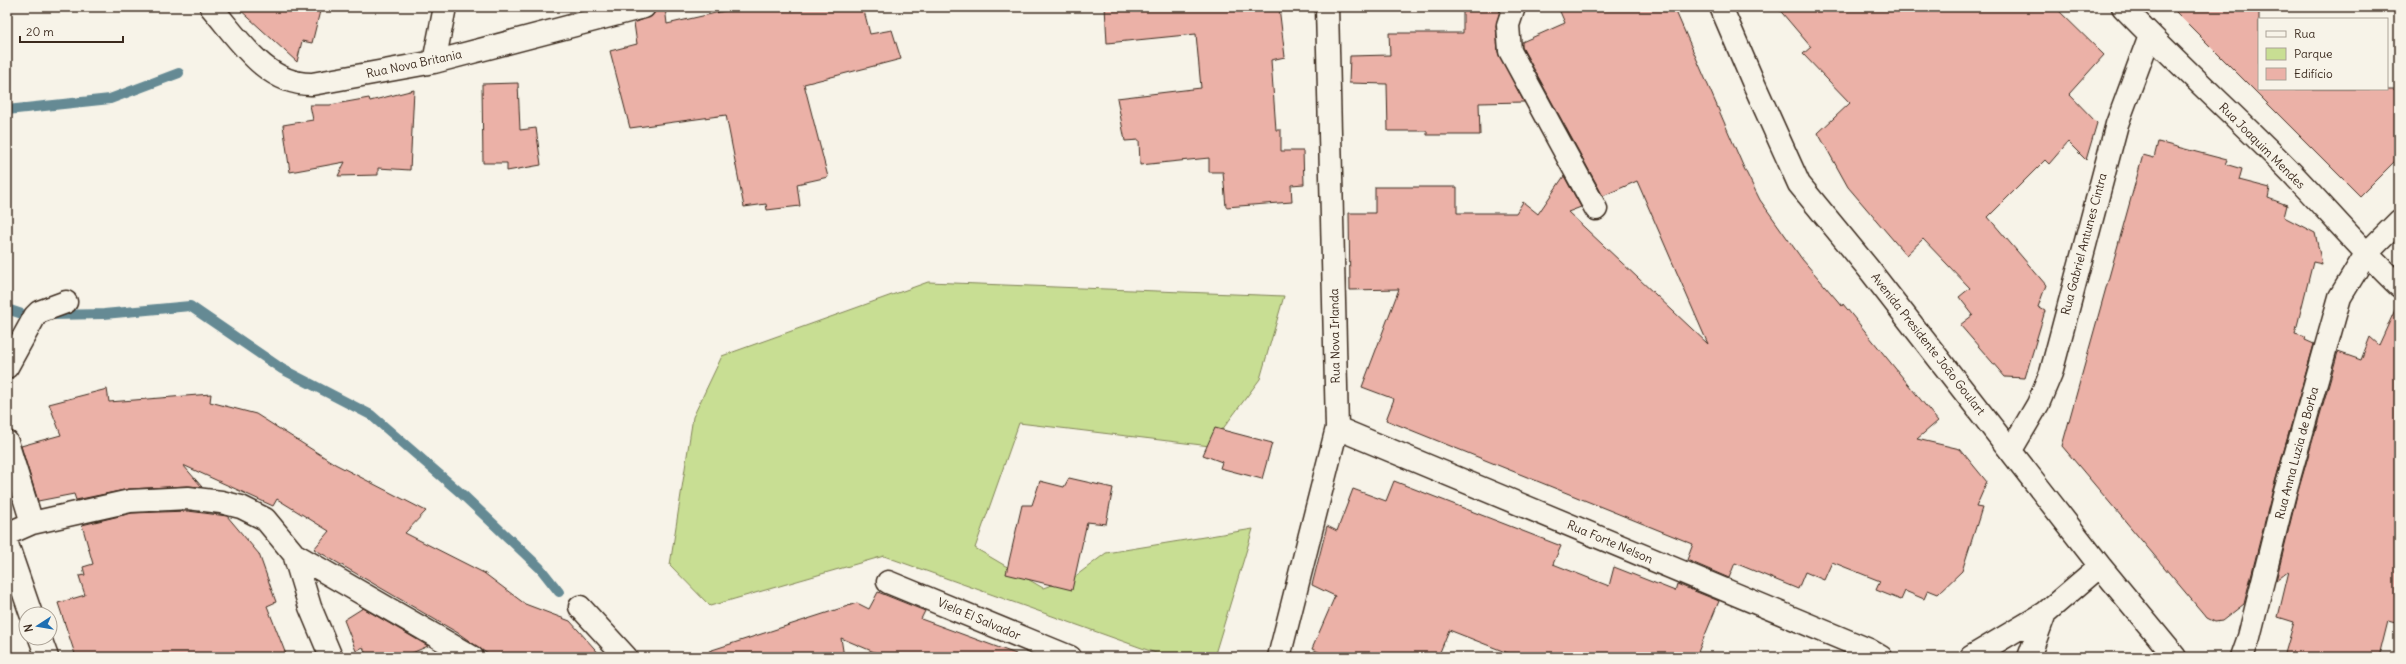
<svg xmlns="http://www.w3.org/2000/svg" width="2406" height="664" font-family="Delius,sans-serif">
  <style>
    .green { fill: #c8de93; stroke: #828458 }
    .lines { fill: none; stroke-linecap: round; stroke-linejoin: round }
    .stream { stroke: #658a94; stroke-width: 10 }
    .building { fill: #ebb1a7; stroke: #3b2a1e }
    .minor-casing { stroke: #3b2a1e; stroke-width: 25 }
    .minor { stroke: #f7f3e8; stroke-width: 22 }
    .labels { text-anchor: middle; stroke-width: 3.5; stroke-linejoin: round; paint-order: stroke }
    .street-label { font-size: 12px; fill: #3b2a1e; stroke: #f7f3e8 }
  </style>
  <rect width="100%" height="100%" fill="#f7f3e8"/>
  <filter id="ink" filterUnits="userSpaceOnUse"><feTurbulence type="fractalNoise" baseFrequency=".025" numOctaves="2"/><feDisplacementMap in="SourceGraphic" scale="8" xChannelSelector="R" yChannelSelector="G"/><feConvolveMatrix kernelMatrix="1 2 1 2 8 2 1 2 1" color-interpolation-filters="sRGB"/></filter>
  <g filter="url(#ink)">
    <path class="green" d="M928 282 1284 296 1260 379 1210 446 1019 423 975 548 1043 588 1073 578 1106 553 1253 529 1214 657H1167L884 556 710 606 670 565 693 417 722 356Z"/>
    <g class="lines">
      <path class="stream" d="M7 110 110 99 179 73
        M7 309 25 315
        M51 315 104 314 190 306 282 369 371 415 463 495 540 568 559 592"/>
    </g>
    <path class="building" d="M237 7H321L312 43 302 41 297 62Z
      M656 7H665L667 24 742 7H863L870 34 892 30 901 59 804 84 828 177 797 184 800 206 767 210 766 204 744 207 726 115 630 128 610 51 637 44 634 23 652 16Z
      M1105 7H1279L1285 57 1271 60 1276 130H1281V151H1303L1304 184 1291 185 1292 202 1226 207 1223 172H1209V158L1140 165 1139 140 1125 141 1117 98 1201 88 1196 34 1107 43Z
      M1463 7H1501L1496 26 1498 52 1524 102 1479 103 1480 135H1427V131H1388L1387 84 1349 83 1350 56 1390 55 1389 33H1463Z
      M1558 7H1674L1744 168 1760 200 1802 259 1842 306 1843 304 1938 421 1917 439 1960 449 1987 482 1976 507 1982 508 1962 571 1938 594 1928 590 1924 599 1905 591 1901 600 1876 590 1880 581 1832 562 1824 580 1805 572 1798 589 1735 563 1729 578 1687 560 1693 544 1386 420 1394 399 1362 387 1399 289 1350 290 1349 213H1375V187H1457V213H1516L1523 202 1538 214 1564 176 1581 207 1568 212 1708 344 1637 181 1603 196 1522 47V42L1565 23Z
      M1777 7H2055L2104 55 2069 94 2097 123 2086 160 2068 142 2049 164 2045 160 1988 217 2046 285 2038 307 2045 311 2025 378 2005 377 1960 325 1973 315 1959 297 1970 288 1923 239 1906 255 1848 187 1818 133 1850 103 1803 54 1811 47Z
      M2171 7H2259V89H2399V157L2360 196Z
      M518 83 520 130 536 128 541 165 507 171V163H483L482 84Z
      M414 90 410 170 378 168V175L338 176 345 162 290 172 283 125 313 120 310 105H330L369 98 370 101Z
      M2158 142 2227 160 2225 164 2242 169 2239 180 2270 188 2268 198 2287 205 2284 217 2315 233 2322 264 2313 262 2295 334 2306 337 2305 340 2314 344 2273 489 2244 604 2222 621 2215 622 2207 618 2062 446 2143 155 2154 158Z
      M2399 301V624L2388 621 2379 657H2284L2294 622 2278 617 2289 571 2276 581 2297 495 2338 352 2361 360 2370 337 2379 345Z
      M107 389 109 402 211 394 210 402 256 414 335 464 426 511 405 533 484 573 525 604 570 621 602 657H492L458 633 314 549 329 531 277 499 273 506 183 465 202 487 187 486 129 489 76 500 74 494 38 501 21 446 61 435 49 404Z
      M1215 428 1272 443 1262 479 1220 468 1222 462 1203 455Z
      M1069 478 1113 488 1106 524 1087 522 1072 590 1006 574 1022 505H1032L1040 481 1064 487Z
      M1394 481 1561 546 1553 564 1609 586 1614 567 1675 591 1677 584 1719 601 1696 657H1518L1449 630 1438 657H1330L1312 649 1335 596 1312 585 1327 526 1337 531 1353 489 1386 501Z
      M188 511 227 516 259 554 276 602 267 606 287 657H76L58 603 85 595 79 576 85 575 83 567 93 564 82 525 132 513Z
      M878 592 925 611 921 619 1016 654 1015 657H886L841 638 844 657H710L709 651 857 603 869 609Z
      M363 608 428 646 403 657H367L363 647 356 651 344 620Z"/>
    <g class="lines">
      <defs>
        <path id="minor" d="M211 7C238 38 266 85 312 84L434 62 644 7
          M1514 7 1508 25 1510 51 1596 209
          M1721 7 1754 84 1799 184 1868 268 2100 566 2175 657
          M2123 7C2176 62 2232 113 2286 167 2324 206 2359 248 2399 286
          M434 62 445 7
          M7 367 35 316 39 312 66 302
          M1337 428 1869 650 1881 657
          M7 442 32 523
          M2011 450 2038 404 2051 373 2117 124 2150 35
          M7 534 32 523 130 501 188 498 221 502 241 507 265 519 294 554 310 607 331 657
          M7 544 31 614
          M294 554 472 657
          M888 582 1070 657
          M580 607 626 657
          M40 638 47 657
          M1279 657 1337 428 1327 7
          M1971 657 2045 613
          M2029 657 2045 613 2100 566
          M2242 657 2249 637 2285 492 2340 297 2366 254 2399 221"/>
      </defs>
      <use href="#minor" class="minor-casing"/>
      <use href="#minor" class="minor"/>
    </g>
  </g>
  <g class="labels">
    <g class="street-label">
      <text transform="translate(414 64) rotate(-12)" y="4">Rua Nova Britania</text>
      <text transform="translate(2262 146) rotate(45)" y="4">Rua Joaquim Mendes</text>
      <text transform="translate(2084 244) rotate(-75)" y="4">Rua Gabriel Antunes Cintra</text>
      <text transform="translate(1335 336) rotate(-91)" y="4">Rua Nova Irlanda</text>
      <text transform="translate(1928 344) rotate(52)" y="4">Avenida Presidente João Goulart</text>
      <text transform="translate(2297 453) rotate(-75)" y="4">Rua Anna Luzia de Borba</text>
      <text transform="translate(1610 542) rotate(23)" y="4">Rua Forte Nelson</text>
      <text transform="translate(979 619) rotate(23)" y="4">Viela El Salvador</text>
    </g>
  </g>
  <rect width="2406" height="664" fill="none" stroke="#f7f3e8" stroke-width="24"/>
  <rect x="12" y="12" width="2382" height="640" fill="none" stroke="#3b2a1e" stroke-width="1.5" filter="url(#ink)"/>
  <rect x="2258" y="18" width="130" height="72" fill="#f7f3e8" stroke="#aca397"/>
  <rect x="2266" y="31" width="20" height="6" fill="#f7f3e8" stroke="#aca397"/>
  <text x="2294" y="38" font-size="12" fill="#3b2a1e">Rua</text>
  <rect x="2266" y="48" width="20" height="12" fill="#c8de93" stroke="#aca397"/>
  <text x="2294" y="58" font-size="12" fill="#3b2a1e">Parque</text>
  <rect x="2266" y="68" width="20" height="12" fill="#ebb1a7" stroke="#aca397"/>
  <text x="2294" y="78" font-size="12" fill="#3b2a1e">Edifício</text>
  <g transform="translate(38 626) rotate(258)"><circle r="19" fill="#f7f3e8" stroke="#aca397"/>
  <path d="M0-3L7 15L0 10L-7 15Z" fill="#1f6fb2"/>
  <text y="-6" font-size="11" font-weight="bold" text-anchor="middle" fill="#3b2a1e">N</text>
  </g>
  <path d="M20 36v6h103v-6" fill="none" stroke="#3b2a1e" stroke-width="2"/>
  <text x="26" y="36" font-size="12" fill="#3b2a1e" stroke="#f7f3e8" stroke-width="3" paint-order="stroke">20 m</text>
</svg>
